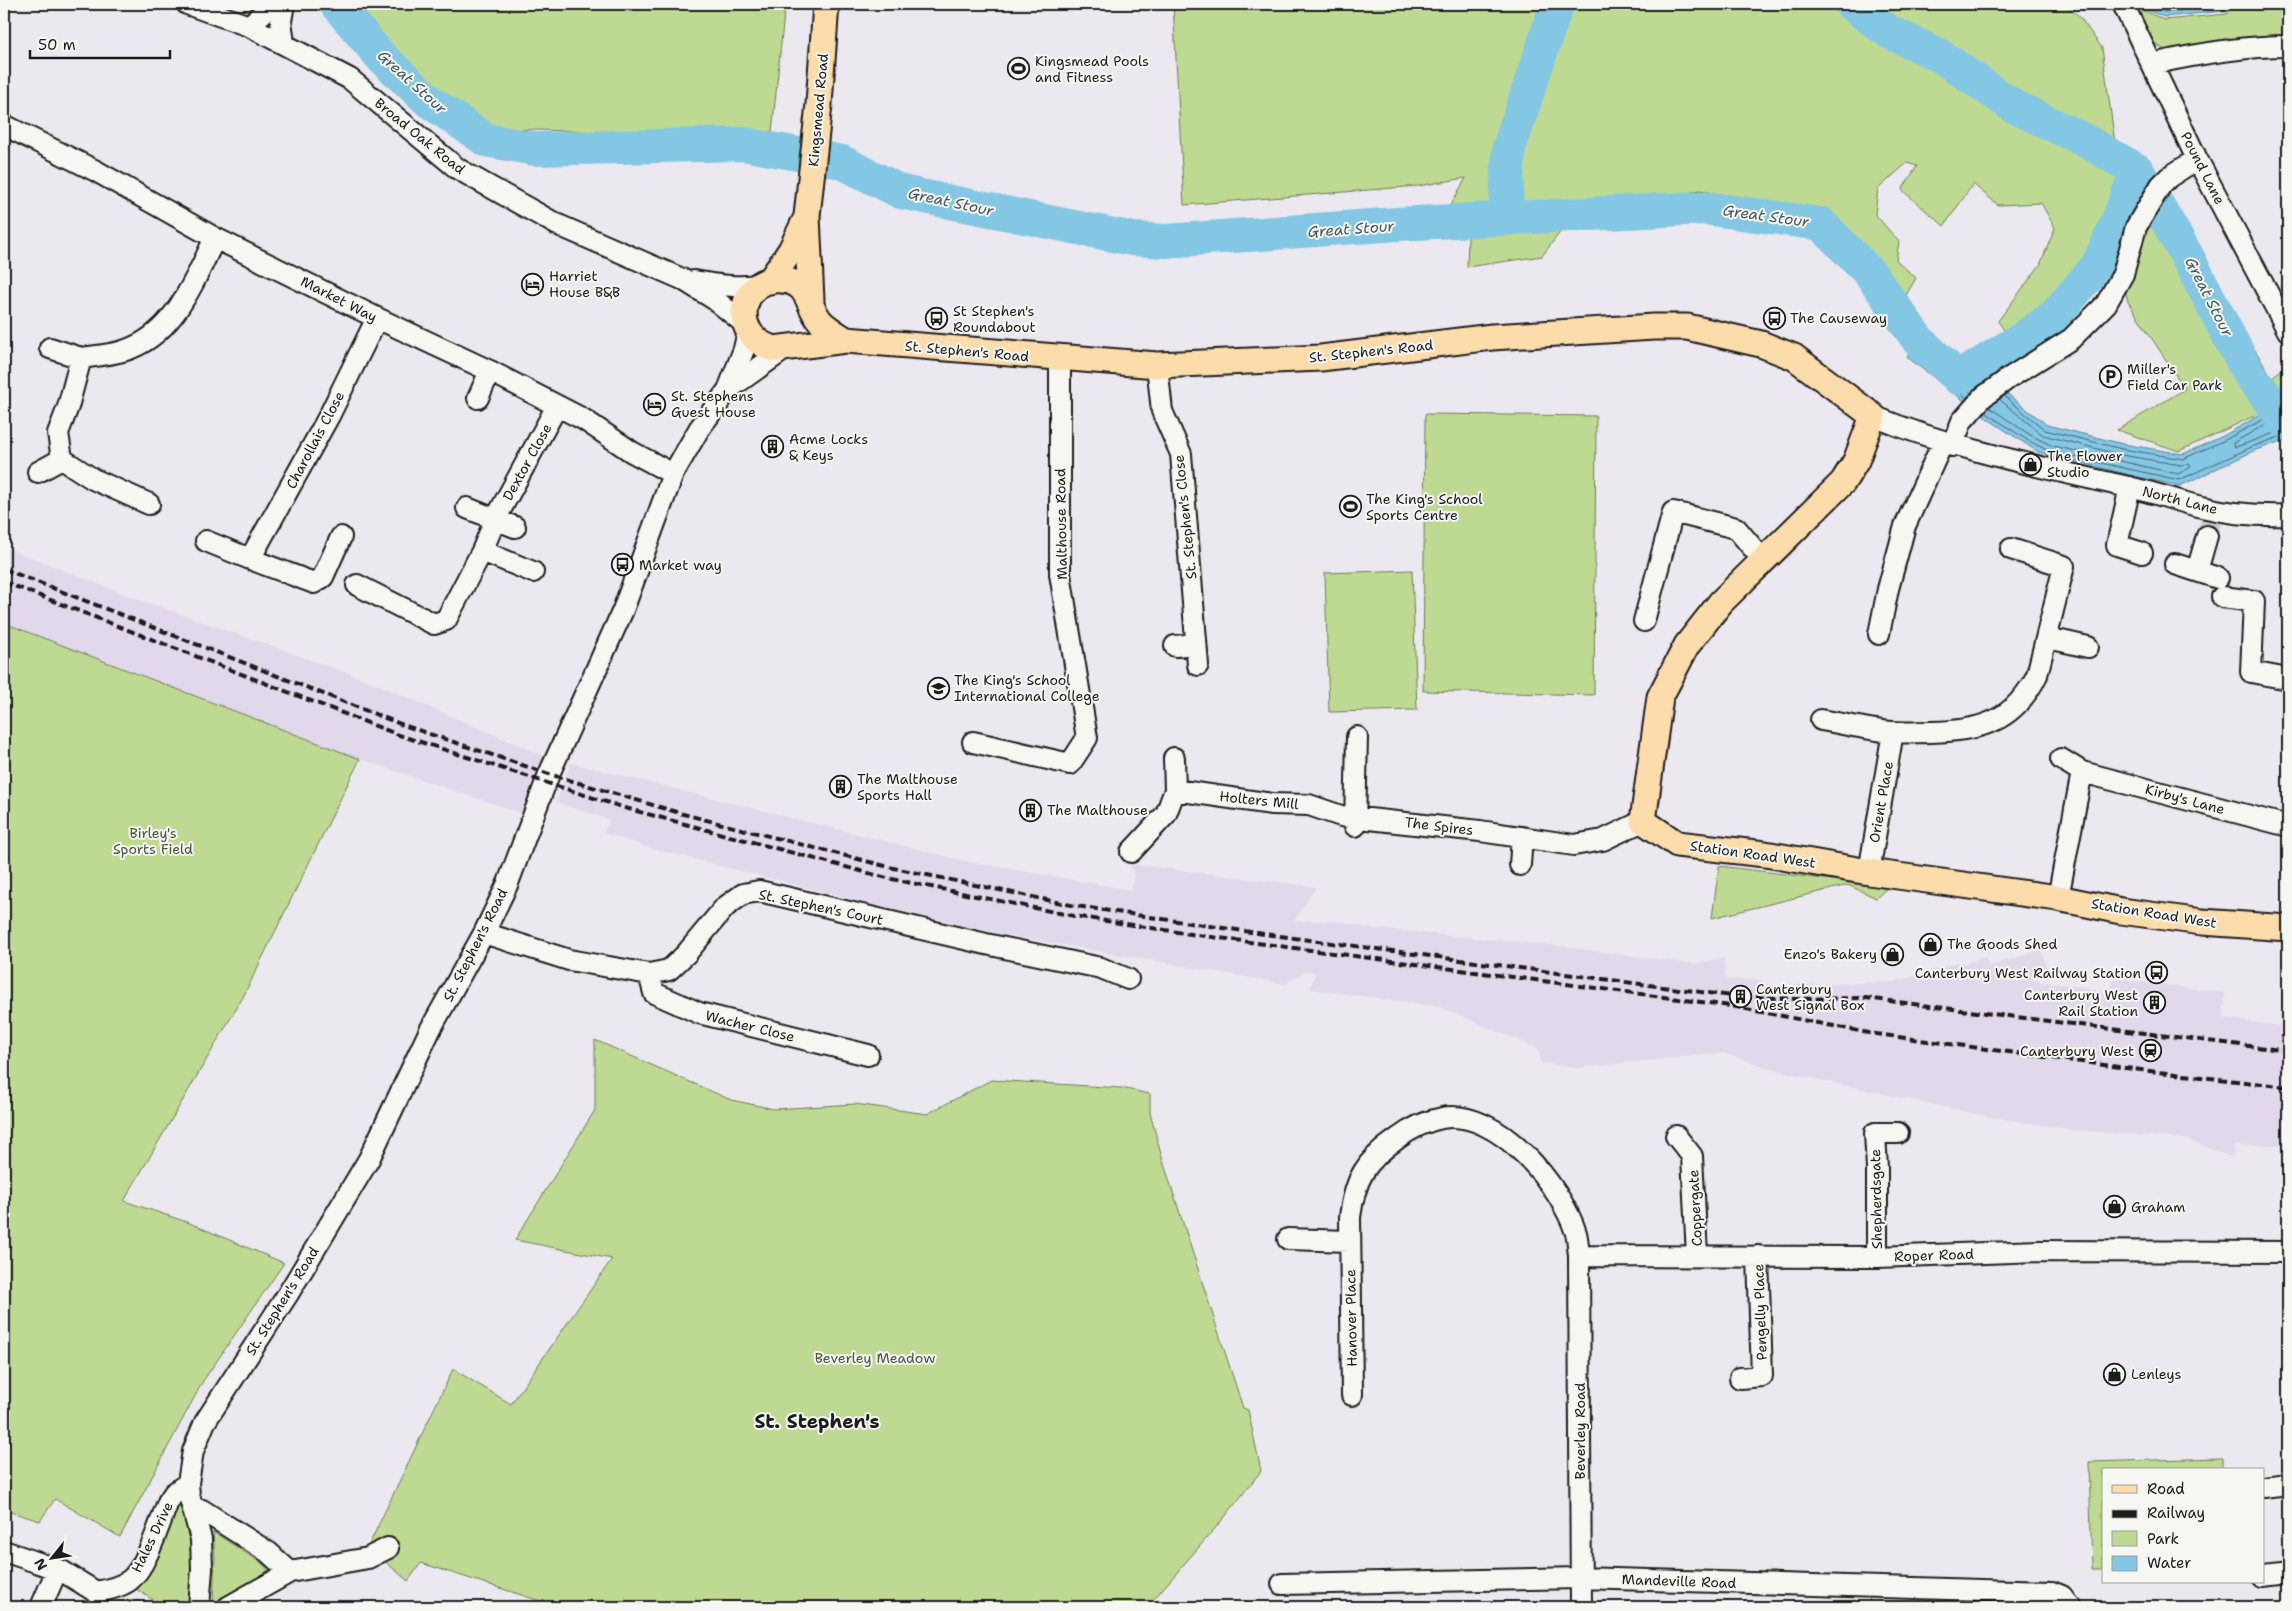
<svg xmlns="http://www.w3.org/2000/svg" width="2292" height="1611" font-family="'Shantell Sans',sans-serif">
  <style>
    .built { fill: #e1d8eb }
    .green { fill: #beda92; stroke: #6d7b57 }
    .water { fill: #83c7e4; stroke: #5a8394 }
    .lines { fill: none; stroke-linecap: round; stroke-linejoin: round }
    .shore { stroke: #45606c; stroke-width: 1 }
    .river { stroke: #83c7e4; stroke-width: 34 }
    .minor-tunnel { stroke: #cdc9cf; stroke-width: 20; stroke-dasharray: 20 10; stroke-linecap: butt }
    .minor-casing { stroke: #1c1c1c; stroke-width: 24 }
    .major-casing { stroke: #1c1c1c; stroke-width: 29 }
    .minor { stroke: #f6f6f2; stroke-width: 20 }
    .major { stroke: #fddcac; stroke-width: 25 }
    .rail { stroke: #1c1c1c; stroke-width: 4; stroke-dasharray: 8 4; stroke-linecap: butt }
    .labels { text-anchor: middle; stroke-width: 4; stroke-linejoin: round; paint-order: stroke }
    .poi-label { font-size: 14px; fill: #1c1c1c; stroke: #f6f6f2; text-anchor: start }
    .street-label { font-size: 14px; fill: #1c1c1c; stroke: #f6f6f2 }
    .park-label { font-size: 14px; fill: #4d553f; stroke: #f6f6f2 }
    .water-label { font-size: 15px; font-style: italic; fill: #405862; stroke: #f6f6f2 }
    .district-label { font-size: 19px; font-weight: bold; fill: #1c1c1c; stroke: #f6f6f2 }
  </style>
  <rect width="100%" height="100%" fill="#ece8ef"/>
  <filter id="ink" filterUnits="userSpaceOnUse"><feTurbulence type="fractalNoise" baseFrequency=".02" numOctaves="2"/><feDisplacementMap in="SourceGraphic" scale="10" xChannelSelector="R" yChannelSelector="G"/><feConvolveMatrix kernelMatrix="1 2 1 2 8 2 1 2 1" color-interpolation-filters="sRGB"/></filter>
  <g filter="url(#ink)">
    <path class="built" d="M4 547 132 597 362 678 546 757 521 813 360 759 4 623Z
      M571 763 965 861 1131 890 1134 876 1130 864 1316 887 1294 921H1339L1368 928 1551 945 1693 964 1724 958 1726 979 1763 981 1762 986 1894 982 1958 962 1962 964 1985 957 1989 966 2041 950 2048 972 2034 976 2031 980 2083 987 2111 994 2114 978 2225 993 2224 1018 2288 1027V1145L2234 1146 2233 1158 2185 1139 2073 1130 1985 1116 1775 1070 1723 1053 1577 1068 1540 1063 1539 1049 1440 1007 1310 989 1315 973 1311 971 1304 972 1285 984 996 933 900 911 654 849 604 833 609 820 556 802Z"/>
    <path class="green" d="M351 4H785L772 132 707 135 505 129 467 119 413 75Z
      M1173 4H2065L2079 16 2102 48 2121 187 2103 241 2083 274 2052 310 2010 339 1998 321 2040 265 2055 228 2041 203 1998 205 1973 184 1944 226 1902 190 1917 166 1907 163 1878 189 1875 214 1899 242 1896 260 1916 278 1901 304 1866 256 1822 217 1700 190 1621 210 1580 206 1542 256 1467 267 1469 212 1446 213 1466 178 1418 186 1184 205Z
      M2231 4H2288V34L2170 53C2152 43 2135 30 2138 8L2164 20 2227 14Z
      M2161 201 2272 377 2288 365V406L2250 418 2179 451 2117 430 2185 389 2128 302 2124 285 2137 228Z
      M1425 414 1596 416 1594 695 1423 691Z
      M1412 570 1417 710 1329 712 1325 573Z
      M4 623 360 759 243 997 124 1201 187 1222 284 1263 203 1381 120 1537 55 1499 40 1521 4 1510Z
      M1719 866 1857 883 1886 889 1876 898 1848 885 1712 918Z
      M595 1040 731 1100 774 1109 855 1104 927 1114 991 1080 1121 1088 1150 1094V1113L1162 1158 1243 1408 1248 1410 1261 1471 1224 1518 1147 1607H559L421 1563 408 1581 368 1547 453 1369 511 1404 612 1259 515 1240 595 1110Z
      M2222 1458V1470H2103V1569H2092L2089 1462Z
      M183 1503 190 1533 195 1575 188 1607H164L136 1589 174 1508Z
      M213 1532 263 1564 268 1570 267 1576 221 1607 213 1606 215 1557Z
      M137 1600 149 1607H98L101 1603 129 1601 135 1603Z"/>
    <path class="water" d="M2099 4H2228L2224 11 2164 17 2137 6Z
      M1926 330 2047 425 2123 444 2183 454 2223 436 2262 414 2288 406V439L2256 450 2180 486 2138 477 2038 452 1985 417 1907 357Z"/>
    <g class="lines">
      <path class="shore" d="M2146 4 2165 12 2220 6 2222 4
        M1972 393 1924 356 1927 347H1930L1980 385
        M2004 396 2045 430 2122 449 2183 459 2225 440 2264 419 2288 410
        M1967 398 1915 357 1926 338H1929L1985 381
        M1989 407 2030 435 2053 446 2178 474 2191 467 2189 464 2181 465 2121 455 2043 435 1999 399
        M1985 412 2027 440 2051 452 2179 480 2254 446 2288 434
        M2288 417 2266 424 2233 443V446L2236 447 2288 428"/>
      <path class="river" d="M336 4 383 59 430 102 486 140 535 149 743 144 842 162 901 192 1133 239 1166 241 1397 224 1704 208 1821 224 1870 273 1919 341 1952 372
        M1851 4 1889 32 1939 55 2013 106 2082 139 2137 170 2186 254 2246 369 2285 421
        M1505 219 1509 148 1557 4
        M1958 378 2025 337 2055 315 2098 265 2119 218 2137 170"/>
      <path class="minor-tunnel" d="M2207 536 2211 521"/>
      <defs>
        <path id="minor" d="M187 4 249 26 350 79 458 169 556 224 682 279 714 299 745 324
          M284 4 281 21 284 43
          M2123 4 2197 159 2288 331
          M249 26 262 14 270 4
          M2152 64C2197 54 2242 46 2288 46
          M4 125 96 171 215 238 377 318 490 371 583 419 632 452 673 474
          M694 281C717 285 737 288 760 285
          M50 348 81 358
          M1157 365 1162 411 1181 454 1198 665
          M730 388 785 349
          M478 398 490 371
          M1873 416C1956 450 2041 467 2128 487 2153 492 2177 501 2202 507 2230 514 2259 516 2288 515
          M1952 446 1962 421 1983 397 2009 378 2071 339 2106 304 2123 274 2136 227 2161 185 2169 177 2197 159
          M38 472 62 459
          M2130 487 2117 545 2142 553
          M149 504 93 479 62 459 58 433 68 407 81 358C95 356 109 355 123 351 174 336 194 281 215 238
          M467 508 515 527
          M341 537 323 577 314 583 250 559 329 416 377 318
          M206 541 250 559
          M482 551 533 572
          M2175 564 2218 578
          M2197 571 2207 536
          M357 585 434 624 446 620 482 551 496 518 557 406
          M2222 597 2254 601 2251 672 2288 679
          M1644 621 1673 512 1736 528 1763 560
          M1879 634 1888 589 1905 526 1943 442
          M2048 638 2088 647
          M1175 646 1196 644
          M1821 720C1845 724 1869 730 1893 732 1905 733 1918 732 1931 732 1980 731 2014 722 2037 675L2064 566 2011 549
          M973 742 1070 764 1087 738 1060 574V358
          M1174 758 1175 790 1272 804 1309 805 1341 816 1480 831 1574 845 1603 840 1643 821
          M2061 759 2082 772 2288 826
          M1355 826 1357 737
          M1131 852 1166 814 1175 790
          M1520 865 1522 837
          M1869 872 1893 732
          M2058 898 2082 772
          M484 933 569 960 649 974 669 970 686 954 725 907 743 894 759 891 986 944 1101 968 1128 979
          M649 974 654 993 699 1013 868 1055
          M1676 1136 1692 1156 1697 1256
          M1288 1239 1349 1241
          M1579 1256 1877 1257 2039 1251 2288 1252
          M1877 1257V1168L1875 1133H1898
          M1740 1378 1762 1376 1758 1256
          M1352 1395 1350 1217C1355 1179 1365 1161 1397 1139 1410 1129 1426 1121 1442 1118 1498 1108 1561 1186 1576 1233 1578 1240 1578 1248 1579 1256L1581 1607
          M2263 1487 2288 1484
          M194 1509 202 1510 268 1552 290 1572
          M4 1551 62 1571 96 1592C107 1590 121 1587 130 1580 147 1566 159 1524 168 1502L174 1493 188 1483
          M2263 1576 2288 1573
          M1282 1584 1580 1578 2052 1592 2062 1596 2070 1607
          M41 1607 57 1570
          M199 1607 202 1569 201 1539 189 1495 188 1483 193 1451 205 1422 288 1294 369 1159 430 1030 484 933 508 883 549 774 623 610 673 474 699 429 728 390 744 349 748 331
          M228 1607 290 1572 368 1558 388 1548"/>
        <path id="major" d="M770 281 791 250 806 219
          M811 300 807 216 819 104 826 4
          M846 340C838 335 828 329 821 322 806 305 811 283 782 280 740 275 727 336 774 349L846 340 1157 365 1321 358 1492 337 1654 327H1687L1761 344 1794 357 1873 416 1856 461 1843 482 1721 602 1687 645 1660 697 1643 821 1677 844 1765 854 1869 872 2058 898 2121 911 2202 922 2288 928"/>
      </defs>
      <use href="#minor" class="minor-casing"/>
      <use href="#major" class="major-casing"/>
      <use href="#minor" class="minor"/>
      <use href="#major" class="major"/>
      <path class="rail" d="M4 569 403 725 549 774 683 814 889 867 1076 906 1257 933 1731 996 1795 999 1865 998 2288 1051
        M4 582 399 735 625 808 887 878 1074 916 1197 935 1731 1006 1869 1033 2141 1070 2288 1087"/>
    </g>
  </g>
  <defs>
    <symbol id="stadium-ring" viewBox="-11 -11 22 22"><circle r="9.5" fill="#f6f6f2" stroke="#1c1c1c" stroke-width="1.5"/><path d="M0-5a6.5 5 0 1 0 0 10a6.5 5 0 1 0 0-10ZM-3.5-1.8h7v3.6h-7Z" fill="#1c1c1c"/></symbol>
    <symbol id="hotel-ring" viewBox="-11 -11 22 22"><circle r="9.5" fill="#f6f6f2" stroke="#1c1c1c" stroke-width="1.5"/><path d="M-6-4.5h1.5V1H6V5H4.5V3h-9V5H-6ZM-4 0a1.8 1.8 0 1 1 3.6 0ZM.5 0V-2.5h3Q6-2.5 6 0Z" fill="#1c1c1c"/></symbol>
    <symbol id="bus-ring" viewBox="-11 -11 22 22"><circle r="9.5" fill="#f6f6f2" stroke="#1c1c1c" stroke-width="1.5"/><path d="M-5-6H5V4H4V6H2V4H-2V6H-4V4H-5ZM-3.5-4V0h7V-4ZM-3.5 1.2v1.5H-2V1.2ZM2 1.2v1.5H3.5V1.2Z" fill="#1c1c1c"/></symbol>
    <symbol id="parking-ring" viewBox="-11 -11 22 22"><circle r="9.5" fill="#f6f6f2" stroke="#1c1c1c" stroke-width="1.5"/><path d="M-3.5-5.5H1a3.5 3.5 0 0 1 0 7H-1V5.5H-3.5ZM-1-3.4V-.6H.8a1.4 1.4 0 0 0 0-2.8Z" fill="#1c1c1c"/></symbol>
    <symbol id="building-ring" viewBox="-11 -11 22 22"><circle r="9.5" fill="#f6f6f2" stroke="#1c1c1c" stroke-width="1.5"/><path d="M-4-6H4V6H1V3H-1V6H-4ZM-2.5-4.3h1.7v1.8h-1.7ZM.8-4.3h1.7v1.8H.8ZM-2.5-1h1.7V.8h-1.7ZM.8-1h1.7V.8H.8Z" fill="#1c1c1c"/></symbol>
    <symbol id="shop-ring" viewBox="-11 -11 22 22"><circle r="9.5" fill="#f6f6f2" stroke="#1c1c1c" stroke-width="1.5"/><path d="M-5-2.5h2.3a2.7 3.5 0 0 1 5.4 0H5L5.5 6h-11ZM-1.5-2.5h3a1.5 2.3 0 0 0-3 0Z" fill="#1c1c1c"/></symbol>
    <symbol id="school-ring" viewBox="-11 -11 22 22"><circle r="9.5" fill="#f6f6f2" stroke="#1c1c1c" stroke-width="1.5"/><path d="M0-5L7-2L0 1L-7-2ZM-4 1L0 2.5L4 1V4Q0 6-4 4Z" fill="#1c1c1c"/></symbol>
    <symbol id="station-ring" viewBox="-11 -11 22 22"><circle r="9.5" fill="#f6f6f2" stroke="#1c1c1c" stroke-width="1.5"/><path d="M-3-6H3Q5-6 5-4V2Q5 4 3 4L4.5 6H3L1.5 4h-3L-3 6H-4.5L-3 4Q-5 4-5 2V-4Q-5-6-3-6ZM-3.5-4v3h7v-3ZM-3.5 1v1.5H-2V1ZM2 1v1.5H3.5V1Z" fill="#1c1c1c"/></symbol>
  </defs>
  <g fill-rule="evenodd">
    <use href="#stadium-ring" x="1006" y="56" width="25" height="25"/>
    <use href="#hotel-ring" x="520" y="272" width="25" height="25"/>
    <use href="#bus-ring" x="1762" y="306" width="25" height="25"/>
    <use href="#bus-ring" x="924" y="306" width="25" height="25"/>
    <use href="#parking-ring" x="2098" y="364" width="25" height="25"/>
    <use href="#hotel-ring" x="642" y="392" width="25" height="25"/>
    <use href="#building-ring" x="760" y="434" width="25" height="25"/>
    <use href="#shop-ring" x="2018" y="452" width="25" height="25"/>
    <use href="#stadium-ring" x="1338" y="494" width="25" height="25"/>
    <use href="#bus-ring" x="610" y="552" width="25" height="25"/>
    <use href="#school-ring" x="926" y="676" width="25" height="25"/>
    <use href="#building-ring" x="828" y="774" width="25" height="25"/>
    <use href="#building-ring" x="1018" y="798" width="25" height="25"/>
    <use href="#shop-ring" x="1918" y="932" width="25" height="25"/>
    <use href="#shop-ring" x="1880" y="942" width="25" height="25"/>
    <use href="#bus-ring" x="2144" y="960" width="25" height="25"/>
    <use href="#building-ring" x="1728" y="984" width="25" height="25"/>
    <use href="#building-ring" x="2142" y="990" width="25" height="25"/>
    <use href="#station-ring" x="2138" y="1038" width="25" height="25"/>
    <use href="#shop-ring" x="2102" y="1194" width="25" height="25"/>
    <use href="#shop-ring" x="2102" y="1362" width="25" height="25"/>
  </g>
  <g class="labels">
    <g class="poi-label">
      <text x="1035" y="66">Kingsmead Pools<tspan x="1035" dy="16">and Fitness</tspan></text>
      <text x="549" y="281">Harriet<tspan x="549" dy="16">House B&amp;B</tspan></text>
      <text x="953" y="316">St Stephen's<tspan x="953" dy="16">Roundabout</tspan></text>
      <text x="1790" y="323">The Causeway</text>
      <text x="2127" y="374">Miller's<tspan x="2127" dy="16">Field Car Park</tspan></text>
      <text x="671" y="401">St. Stephens<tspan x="671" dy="16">Guest House</tspan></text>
      <text x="789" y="444">Acme Locks<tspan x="789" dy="16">&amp; Keys</tspan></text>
      <text x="2047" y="461">The Flower<tspan x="2047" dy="16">Studio</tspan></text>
      <text x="1366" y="504">The King's School<tspan x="1366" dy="16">Sports Centre</tspan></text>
      <text x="639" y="570">Market way</text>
      <text x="954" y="685">The King's School<tspan x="954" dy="16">International College</tspan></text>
      <text x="857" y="784">The Malthouse<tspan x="857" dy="16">Sports Hall</tspan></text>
      <text x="1047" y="815">The Malthouse</text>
      <text x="1947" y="949">The Goods Shed</text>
      <text x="1877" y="959" text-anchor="end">Enzo's Bakery</text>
      <text x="2141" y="978" text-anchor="end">Canterbury West Railway Station</text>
      <text x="1756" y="994">Canterbury<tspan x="1756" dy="16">West Signal Box</tspan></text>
      <text x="2138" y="1000" text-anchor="end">Canterbury West<tspan x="2138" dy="16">Rail Station</tspan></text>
      <text x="2134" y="1056" text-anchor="end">Canterbury West</text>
      <text x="2131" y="1212">Graham</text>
      <text x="2131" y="1379">Lenleys</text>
    </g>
    <g class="street-label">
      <text transform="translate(818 110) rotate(-85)" y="5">Kingsmead Road</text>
      <text transform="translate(420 136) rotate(39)" y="5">Broad Oak Road</text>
      <text transform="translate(2203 168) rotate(63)" y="5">Pound Lane</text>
      <text transform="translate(339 299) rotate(27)" y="5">Market Way</text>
      <text transform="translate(967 351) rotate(5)" y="5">St. Stephen's Road</text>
      <text transform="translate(1371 351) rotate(-6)" y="5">St. Stephen's Road</text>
      <text transform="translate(315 440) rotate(-62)" y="5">Charollais Close</text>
      <text transform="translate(527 462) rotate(-61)" y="5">Dextor Close</text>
      <text transform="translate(2180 500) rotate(14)" y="5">North Lane</text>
      <text transform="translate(1185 517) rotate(-96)" y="5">St. Stephen's Close</text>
      <text transform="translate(1061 524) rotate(-91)" y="5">Malthouse Road</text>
      <text transform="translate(2185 799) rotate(15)" y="5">Kirby's Lane</text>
      <text transform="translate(1259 800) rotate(6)" y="5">Holters Mill</text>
      <text transform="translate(1881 802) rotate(-80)" y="5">Orient Place</text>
      <text transform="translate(1439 826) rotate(7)" y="5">The Spires</text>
      <text transform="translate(1753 854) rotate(8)" y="5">Station Road West</text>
      <text transform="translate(821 907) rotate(12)" y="5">St. Stephen's Court</text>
      <text transform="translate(2154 913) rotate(9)" y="5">Station Road West</text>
      <text transform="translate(475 945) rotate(-63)" y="5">St. Stephen's Road</text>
      <text transform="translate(750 1026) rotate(14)" y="5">Wacher Close</text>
      <text transform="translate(1876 1199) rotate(-91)" y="5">Shepherdsgate</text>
      <text transform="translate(1695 1208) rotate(-93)" y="5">Coppergate</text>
      <text transform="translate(1934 1255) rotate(-2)" y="5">Roper Road</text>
      <text transform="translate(282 1301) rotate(-58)" y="5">St. Stephen's Road</text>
      <text transform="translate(1760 1312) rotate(-92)" y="5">Pengelly Place</text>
      <text transform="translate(1351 1318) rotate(-91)" y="5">Hanover Place</text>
      <text transform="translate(1580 1431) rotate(-90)" y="5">Beverley Road</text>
      <text transform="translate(152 1537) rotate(-64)" y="5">Hales Drive</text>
      <text transform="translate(1679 1581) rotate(2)" y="5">Mandeville Road</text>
    </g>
    <g class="park-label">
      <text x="153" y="838">Birley's<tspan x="153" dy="16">Sports Field</tspan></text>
      <text x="875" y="1363">Beverley Meadow</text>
    </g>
    <g class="water-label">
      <text transform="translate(412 82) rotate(42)" y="5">Great Stour</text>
      <text transform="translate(951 202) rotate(12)" y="5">Great Stour</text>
      <text transform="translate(1766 216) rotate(8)" y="5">Great Stour</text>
      <text transform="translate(1351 229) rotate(-4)" y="5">Great Stour</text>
      <text transform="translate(2209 297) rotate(63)" y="5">Great Stour</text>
    </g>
    <g class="district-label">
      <text x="817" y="1428">St. Stephen's</text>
    </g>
  </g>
  <rect width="2292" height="1611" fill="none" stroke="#f6f6f2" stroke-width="20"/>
  <rect x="10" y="10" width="2272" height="1591" fill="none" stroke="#1c1c1c" stroke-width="2" filter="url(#ink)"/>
  <rect x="2102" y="1468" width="162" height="115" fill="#f6f6f2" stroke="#9f9f9c"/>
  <rect x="2112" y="1485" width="25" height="8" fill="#fddcac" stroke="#9f9f9c"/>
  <text x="2147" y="1494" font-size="15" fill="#1c1c1c">Road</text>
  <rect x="2112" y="1510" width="25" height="8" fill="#1c1c1c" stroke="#9f9f9c"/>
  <text x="2147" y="1518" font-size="15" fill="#1c1c1c">Railway</text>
  <rect x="2112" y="1531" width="25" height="15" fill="#beda92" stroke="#9f9f9c"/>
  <text x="2147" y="1544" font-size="15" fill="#1c1c1c">Park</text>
  <rect x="2112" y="1556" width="25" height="15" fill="#83c7e4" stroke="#9f9f9c"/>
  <text x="2147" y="1568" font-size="15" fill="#1c1c1c">Water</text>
  <g transform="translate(52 1558) rotate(240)" stroke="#f6f6f2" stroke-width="4" paint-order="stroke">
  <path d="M0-4L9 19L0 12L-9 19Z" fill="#1c1c1c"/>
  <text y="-8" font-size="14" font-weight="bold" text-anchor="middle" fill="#1c1c1c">N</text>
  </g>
  <path d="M30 50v8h140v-8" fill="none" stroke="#1c1c1c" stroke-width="2.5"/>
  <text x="38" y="50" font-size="15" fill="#1c1c1c" stroke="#f6f6f2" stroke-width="4" paint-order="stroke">50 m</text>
</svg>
